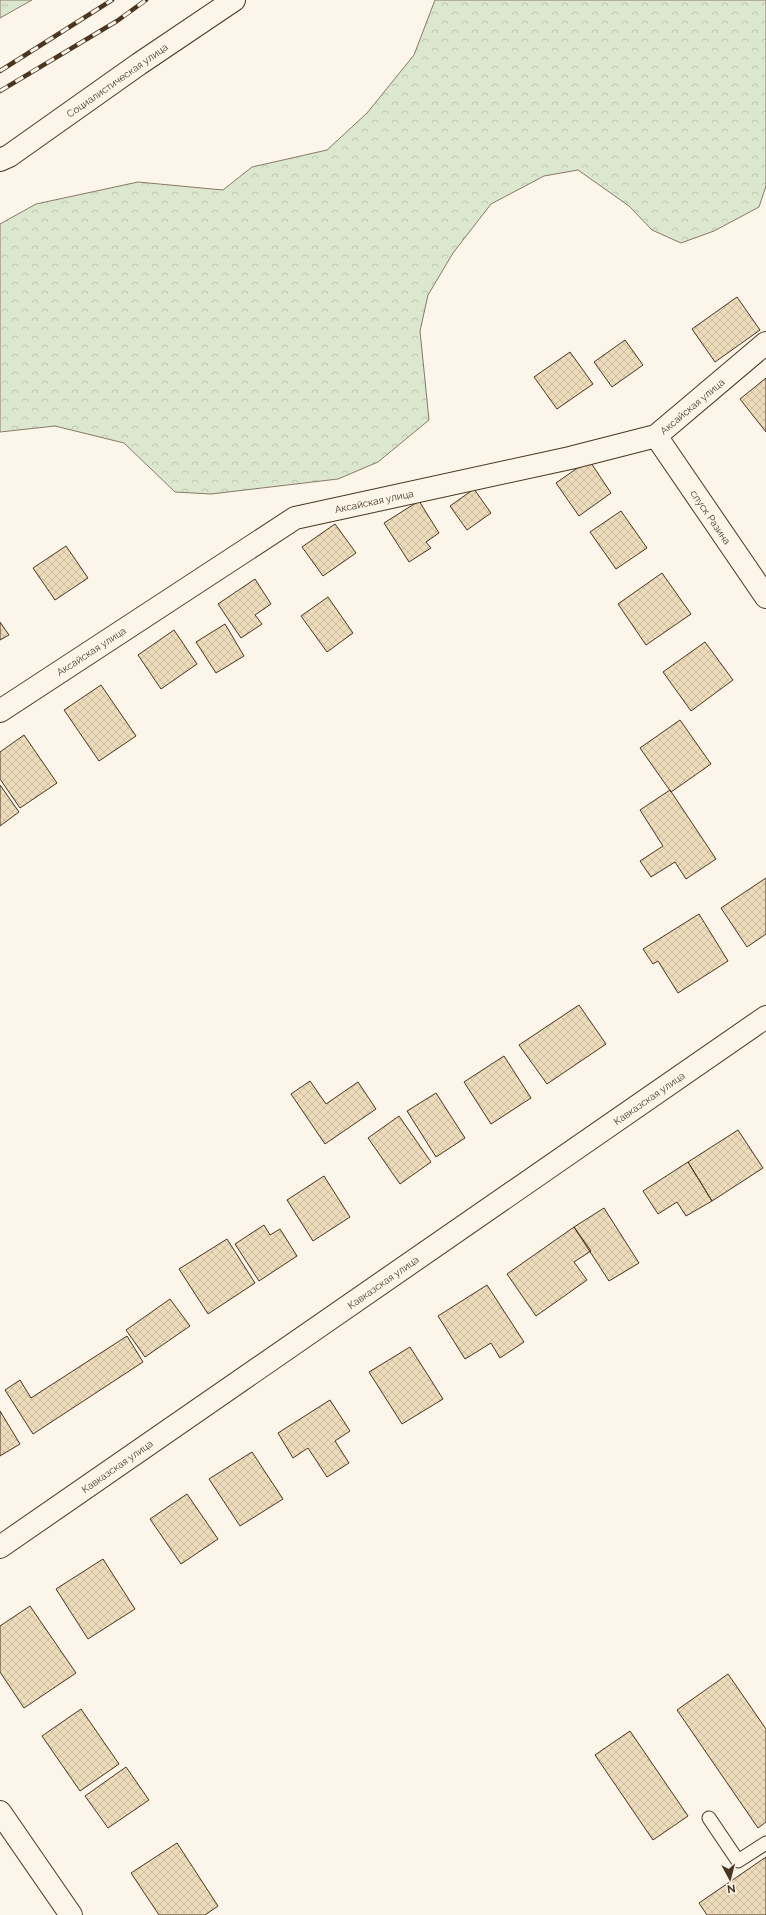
<svg xmlns="http://www.w3.org/2000/svg" width="766" height="1915" font-family="Raleway,sans-serif">
  <style>
    .grass { fill: url(#grass-tufts); stroke: #887966 }
    .forest { fill: url(#forest-crowns); stroke: #887966 }
    .building { fill: url(#building-cross-hatch); stroke: #4a3520 }
    .lines { fill: none; stroke-linecap: round; stroke-linejoin: round }
    .service-casing { stroke: #4a3520; stroke-width: 15 }
    .minor-casing { stroke: #4a3520; stroke-width: 24 }
    .service { stroke: #fbf6e9; stroke-width: 13 }
    .minor { stroke: #fbf6e9; stroke-width: 22 }
    .rail-casing { stroke: #4a3520; stroke-width: 4.5 }
    .rail { stroke: #fbf6e9; stroke-width: 3; stroke-dasharray: 9; stroke-linecap: butt }
    .labels { text-anchor: middle; stroke-width: 3; stroke-linejoin: round; paint-order: stroke }
    .street-label { font-size: 10px; fill: #4a3520; stroke: #fbf6e9 }
  </style>
  <defs>
    <pattern id="grass-tufts" width="24" height="20" patternUnits="userSpaceOnUse"><rect width="24" height="20" fill="#dce7d0"/><path d="M3 7l-1-3M5 7V3M7 7l1-3M15 17l-1-3M17 17v-4M19 17l1-3" fill="none" stroke="#bec7b2"/></pattern>
    <pattern id="forest-crowns" width="20" height="18" patternUnits="userSpaceOnUse"><rect width="20" height="18" fill="#dce7d0"/><path d="M2 6a3 3 0 1 1 6 0M12 15a3 3 0 1 1 6 0" fill="none" stroke="#bec7b2"/></pattern>
    <pattern id="building-cross-hatch" width="8" height="8" patternUnits="userSpaceOnUse"><rect width="8" height="8" fill="#ecdcbc"/><path d="M0 0l8 8M0 8l8-8" fill="none" stroke="#ccbda1"/></pattern>
  </defs>
  <rect width="100%" height="100%" fill="#fbf6e9"/>
  <path class="grass" d="M0 0H32L0 18Z"/>
  <path class="forest" d="M435 0H766V186L759 207 714 231 681 243 652 230 629 206 578 170 544 176 491 204 453 253 428 295 420 331 429 420 378 462 338 479 211 494 175 492 124 443 55 426 0 432V224L36 204 138 182 223 190 252 167 327 150 367 113 414 55Z"/>
  <path class="building" d="M737 297 760 330 715 362 692 329Z
    M625 340 643 365 612 387 594 362Z
    M570 352 593 384 557 409 534 377Z
    M766 378V432L740 399Z
    M589 460 611 493 579 516 556 483Z
    M474 489 491 513 467 530 450 506Z
    M419 501 439 533 426 542 431 548 409 562 384 523Z
    M621 511 647 548 616 569 590 532Z
    M335 524 356 553 323 576 302 547Z
    M66 546 88 578 55 600 33 568Z
    M662 573 691 614 646 645 618 604Z
    M255 579 271 604 255 615 262 624 241 638 218 604Z
    M328 597 353 633 327 652 301 616Z
    M0 622 9 635 0 640Z
    M225 624 244 656 216 673 196 642Z
    M174 630 197 664 161 689 138 655Z
    M705 642 733 680 691 711 663 672Z
    M101 685 136 736 99 761 64 710Z
    M680 720 711 764 671 792 640 748Z
    M24 735 57 783 20 808 0 779V752Z
    M0 785 19 812 0 826Z
    M670 790 716 859 686 879 675 862 651 877 640 861 663 846 640 810Z
    M766 878V934L747 947 721 908Z
    M699 914 728 961 678 993 658 961 653 964 643 949Z
    M579 1005 606 1044 547 1084 519 1045Z
    M504 1056 531 1098 491 1124 464 1082Z
    M310 1081 326 1104 358 1082 376 1109 325 1144 291 1094Z
    M436 1093 465 1138 436 1157 407 1111Z
    M399 1116 431 1162 400 1184 368 1138Z
    M738 1130 763 1168 712 1201 688 1162Z
    M688 1162 712 1201 686 1216 677 1202 658 1214 643 1191Z
    M324 1176 350 1217 313 1241 287 1200Z
    M604 1208 639 1263 609 1281 574 1227Z
    M264 1225 270 1235 280 1229 297 1256 259 1281 235 1244Z
    M574 1227 591 1251 574 1262 587 1280 536 1316 507 1274Z
    M227 1239 255 1283 208 1314 179 1269Z
    M487 1285 524 1342 500 1358 491 1343 465 1359 438 1316Z
    M170 1299 190 1326 145 1357 126 1330Z
    M127 1336 143 1362 33 1434 5 1390 20 1380 31 1398Z
    M410 1347 443 1399 402 1424 369 1372Z
    M330 1400 350 1431 335 1441 349 1463 327 1477 308 1448 293 1458 278 1433Z
    M0 1411 20 1444 0 1456Z
    M252 1452 283 1499 240 1526 209 1479Z
    M187 1494 218 1539 181 1564 150 1519Z
    M103 1559 135 1609 88 1639 56 1589Z
    M30 1606 76 1673 24 1708 0 1672V1626Z
    M728 1674 766 1729V1822L758 1828 677 1710Z
    M81 1709 119 1764 80 1791 42 1736Z
    M630 1731 688 1816 653 1840 595 1755Z
    M126 1767 149 1800 108 1828 85 1796Z
    M177 1843 218 1906 205 1915H159L131 1873Z
    M766 1857V1915H707L699 1903Z"/>
  <g class="lines">
    <defs>
      <path id="service" d="M709 1818 738 1861 766 1843"/>
      <path id="minor" d="M0 160 9 156 139 64 234 0
        M656 436 766 597
        M0 711 295 518 570 458 656 436 766 343
        M0 1547 766 1017
        M0 1812 71 1915"/>
    </defs>
    <use href="#service" class="service-casing"/>
    <use href="#minor" class="minor-casing"/>
    <use href="#service" class="service"/>
    <use href="#minor" class="minor"/>
    <defs>
      <path id="rail" d="M0 71 112 0
        M0 91 117 21 146 0"/>
    </defs>
    <use href="#rail" class="rail-casing"/>
    <use href="#rail" class="rail"/>
  </g>
  <g class="labels">
    <g class="street-label">
      <text transform="translate(117 80) rotate(-35)" y="4">Социалистическая улица</text>
      <text transform="translate(692 406) rotate(-40)" y="4">Аксайская улица</text>
      <text transform="translate(374 501) rotate(-12)" y="4">Аксайская улица</text>
      <text transform="translate(711 517) rotate(56)" y="4">спуск Разина</text>
      <text transform="translate(91 651) rotate(-33)" y="4">Аксайская улица</text>
      <text transform="translate(649 1098) rotate(-35)" y="4">Кавказская улица</text>
      <text transform="translate(383 1282) rotate(-35)" y="4">Кавказская улица</text>
      <text transform="translate(117 1466) rotate(-35)" y="4">Кавказская улица</text>
    </g>
  </g>
  <g transform="translate(730 1879) rotate(173)" stroke="#fbf6e9" stroke-width="3" paint-order="stroke">
  <path d="M0-3L7 15L0 10L-7 15Z" fill="#4a3520"/>
  <text y="-6" font-size="11" font-weight="bold" text-anchor="middle" fill="#4a3520">N</text>
  </g>
</svg>
